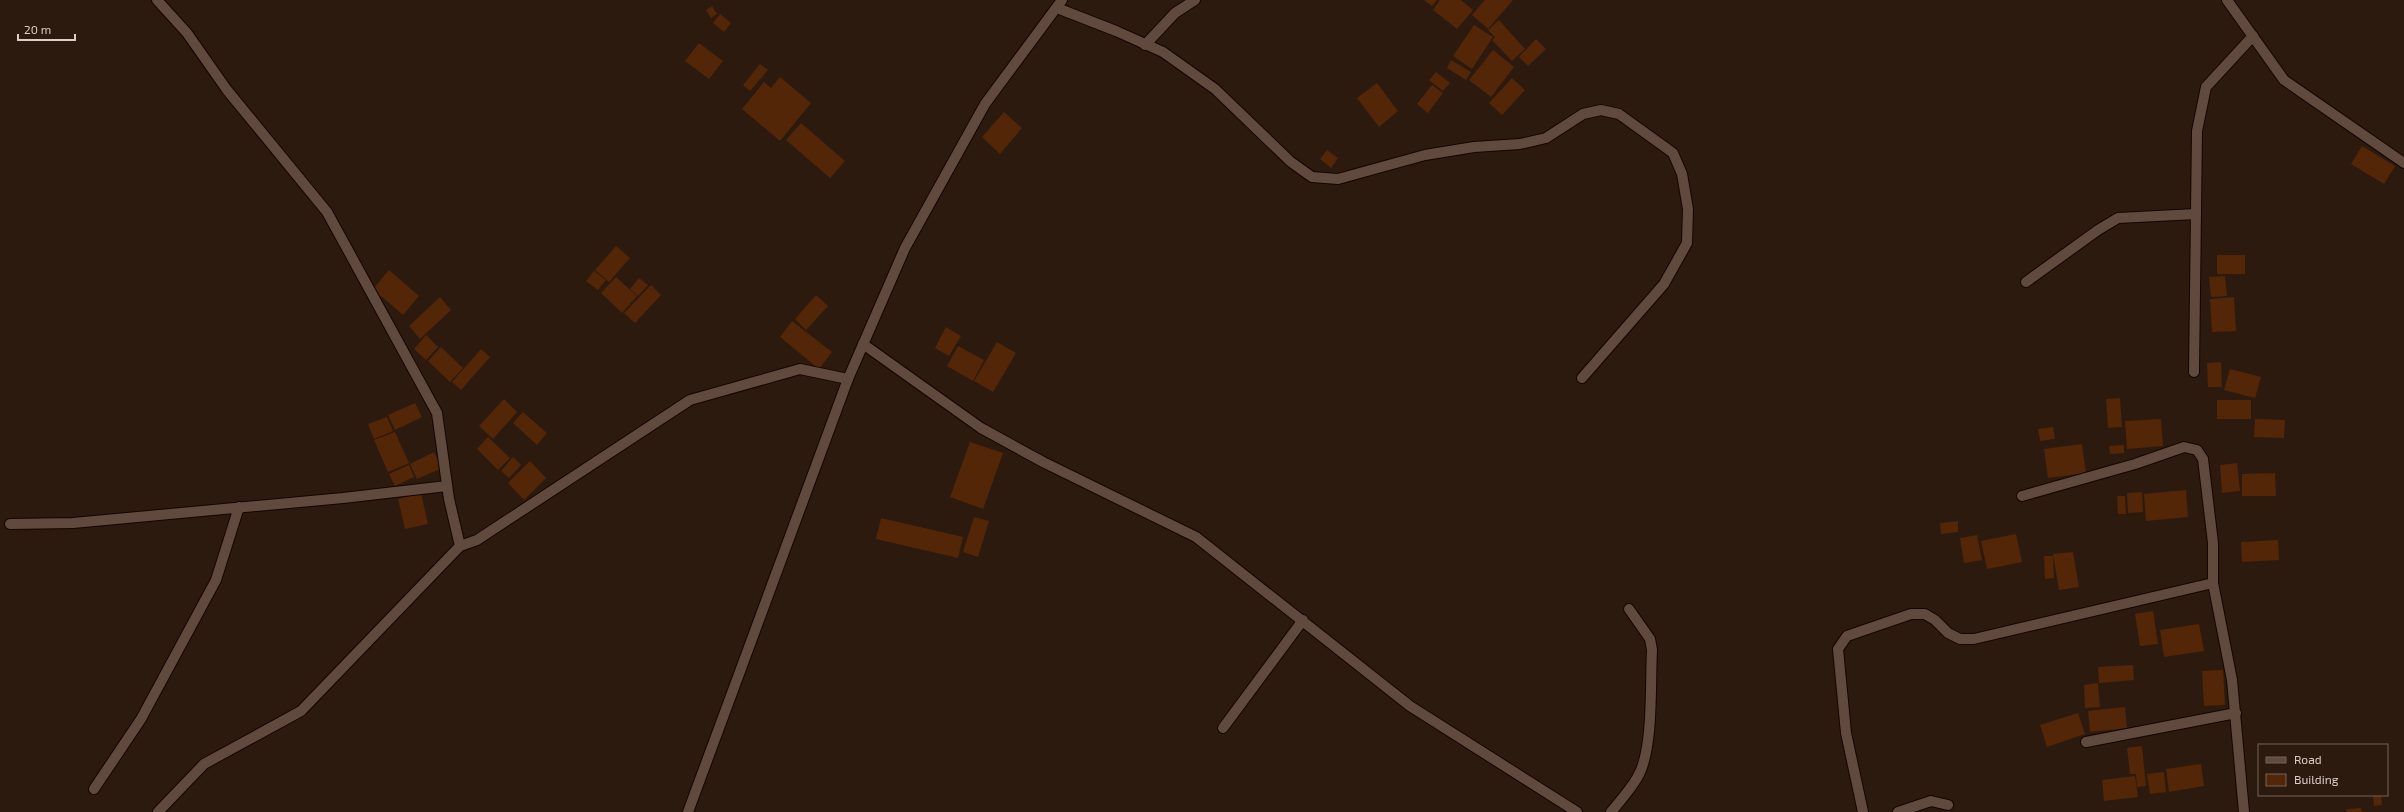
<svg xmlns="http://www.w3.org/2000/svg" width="2404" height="812" font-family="'Exo 2',sans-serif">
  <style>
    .building { fill: #522607 }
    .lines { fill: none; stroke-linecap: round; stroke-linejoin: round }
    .lane-casing { stroke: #140500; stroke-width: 12 }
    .street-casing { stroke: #140500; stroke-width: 12 }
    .secondary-casing { stroke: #140500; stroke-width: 12 }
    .lane { stroke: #604a3e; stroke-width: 10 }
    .street { stroke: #604a3e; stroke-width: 10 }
    .secondary { stroke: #604a3e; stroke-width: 10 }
  </style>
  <rect width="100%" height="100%" fill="#2d1a0f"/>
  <path class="building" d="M1424 0H1437L1432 6Z
    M1440 0H1461L1473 10 1457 29 1433 10Z
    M1485 0H1513L1488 29 1472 15Z
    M712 6 717 14 711 18 706 10Z
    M720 14 731 23 724 32 713 23Z
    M1499 20 1525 49 1512 61 1492 40 1495 37 1488 30Z
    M1474 25 1493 37 1472 69 1453 56Z
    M1536 39 1546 49 1528 66 1519 57Z
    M699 43 723 61 709 79 685 61Z
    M1493 50 1514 67 1491 97 1469 80Z
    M1451 60 1471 72 1466 80 1447 68Z
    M760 64 768 70 750 91 743 85Z
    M1436 72 1450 83 1443 91 1429 80Z
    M780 77 811 103 780 141 742 109 764 82 771 88Z
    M1512 78 1525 90 1502 115 1489 103Z
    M1377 83 1398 111 1379 127 1357 98Z
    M1432 85 1443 93 1428 113 1417 104Z
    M1004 112 1022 128 1000 154 982 137Z
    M801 123 845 161 830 178 786 140Z
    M2362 146 2395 166 2384 184 2351 164Z
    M1327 150 1338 158 1331 168 1320 159Z
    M616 246 630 258 609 282 595 270Z
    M2217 255H2245V274H2217Z
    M389 270 419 296 403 315 373 289Z
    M594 271 606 280 598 290 586 281Z
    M2225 276 2227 296 2211 297 2209 277Z
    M616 277 637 296 622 313 601 293Z
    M639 278 648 285 638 296 630 289Z
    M651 285 661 295 635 323 624 313Z
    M816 295 828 306 806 330 795 319Z
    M440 297 451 310 420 339 409 326Z
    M2234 297 2236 331 2212 332 2210 299Z
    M792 321 832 352 819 369 780 337Z
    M946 327 961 336 949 356 935 348Z
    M426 335 438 347 426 360 414 349Z
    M997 342 1016 353 993 392 974 381Z
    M958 346 984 360 973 381 947 366Z
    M441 347 463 368 450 382 428 361Z
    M481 349 490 357 461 390 452 382Z
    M2221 362 2222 387H2208L2207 363Z
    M2230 369 2261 377 2255 398 2224 390Z
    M2120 398 2122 427 2108 428 2106 399Z
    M504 399 517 412 493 439 479 426Z
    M2217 400H2251V419H2217Z
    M415 403 422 417 395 430 388 415Z
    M523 412 547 433 537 445 513 423Z
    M387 417 393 431 374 439 368 424Z
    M2161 419 2163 446 2127 449 2125 421Z
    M2255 419 2285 420 2284 438 2254 437Z
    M2053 427 2055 439 2040 441 2038 429Z
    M395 432 409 463 388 472 374 440Z
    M488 437 510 458 498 470 477 449Z
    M970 442 1003 453 983 509 950 497Z
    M2082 444 2086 473 2048 478 2044 449Z
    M2124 445V453L2110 454 2109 446Z
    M434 452 442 468 417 479 410 464Z
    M513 457 521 465 509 478 501 471Z
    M530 461 546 478 524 500 508 483Z
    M2237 463 2240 491 2222 493 2220 465Z
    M409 465 414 477 395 486 389 474Z
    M2275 473 2276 496H2242V474Z
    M2186 490 2188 517 2146 521 2144 494Z
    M2142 492 2143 512 2128 513 2127 493Z
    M421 493 428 524 405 529 398 499Z
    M2117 496H2125L2126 514H2118Z
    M974 517 989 521 978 557 963 552Z
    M881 518 963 537 958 558 876 539Z
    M1958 521V532L1941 534 1940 523Z
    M2016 534 2022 562 1987 569 1981 541Z
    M1977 535 1982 560 1964 563 1960 538Z
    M2278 540 2279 560 2242 562 2241 542Z
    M2073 552 2079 587 2059 590 2053 554Z
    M2044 556H2053L2054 578 2045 579Z
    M2153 611 2158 644 2140 646 2135 614Z
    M2199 624 2204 651 2164 657 2160 630Z
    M2133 665 2134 680 2099 683 2098 667Z
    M2223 670 2225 705 2204 706 2202 671Z
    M2098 683 2100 707 2085 708 2084 685Z
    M2125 707 2127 728 2090 732 2088 711Z
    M2078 713 2085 734 2047 747 2040 725Z
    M2142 746 2146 786 2137 787 2136 774H2130L2127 748Z
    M2201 764 2204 786 2169 792 2166 769Z
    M2164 772 2166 792 2150 794 2147 774Z
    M2135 776 2138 797 2104 801 2102 780Z
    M2373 795H2381L2382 805 2374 806Z
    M2361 808 2362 812H2347L2346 809Z"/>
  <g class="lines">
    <defs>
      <path id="lane" d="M1145 45 1175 13 1195 0
        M2026 282 2098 230 2118 218 2196 214
        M1611 812C1620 801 1630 790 1637 778 1654 751 1650 683 1652 650L1650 639 1629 609
        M1898 812 1931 801 1948 805"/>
      <path id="street" d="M157 0 187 33 227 90 327 212 437 413 449 499 460 546
        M1057 8 1116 31 1163 52 1215 89 1291 162 1312 177 1338 179 1425 155 1474 147 1520 144 1546 138 1583 114 1601 110 1619 114 1673 153 1682 174 1688 209 1687 243 1664 284 1582 378
        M863 344 981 428 1043 462 1196 537 1410 706 1577 812
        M2194 372 2197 131 2206 87 2253 36
        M2022 496 2135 464 2184 447 2197 450 2203 459 2213 543V583L2232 680 2244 812
        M10 524 73 523 343 498 447 486
        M1223 728 1303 620
        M2086 742 2236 713
        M94 789 141 719 216 580 239 507
        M158 812 204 764 301 711 460 546 477 540 690 400 800 369 848 379
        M1863 812 1846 733 1838 649 1847 636 1911 614H1925L1935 620 1948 633 1960 639H1974L2213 583"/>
      <path id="secondary" d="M2227 0 2284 80 2404 163
        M688 812 848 379 905 248 985 104 1062 0"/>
    </defs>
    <use href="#lane" class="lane-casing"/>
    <use href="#street" class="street-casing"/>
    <use href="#secondary" class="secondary-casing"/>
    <use href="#lane" class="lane"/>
    <use href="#street" class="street"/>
    <use href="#secondary" class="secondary"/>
  </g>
  <rect x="2258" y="744" width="130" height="52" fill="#2d1a0f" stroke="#736259"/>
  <rect x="2266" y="757" width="20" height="6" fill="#604a3e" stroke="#736259"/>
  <text x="2294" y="764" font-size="12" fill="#dbcec7">Road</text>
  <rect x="2266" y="774" width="20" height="12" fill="#522607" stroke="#736259"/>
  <text x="2294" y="784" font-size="12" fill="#dbcec7">Building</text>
  <path d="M18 34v6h57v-6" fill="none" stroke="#dbcec7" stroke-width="2"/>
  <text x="24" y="34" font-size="12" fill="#dbcec7" stroke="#2d1a0f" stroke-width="3" paint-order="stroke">20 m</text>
</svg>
